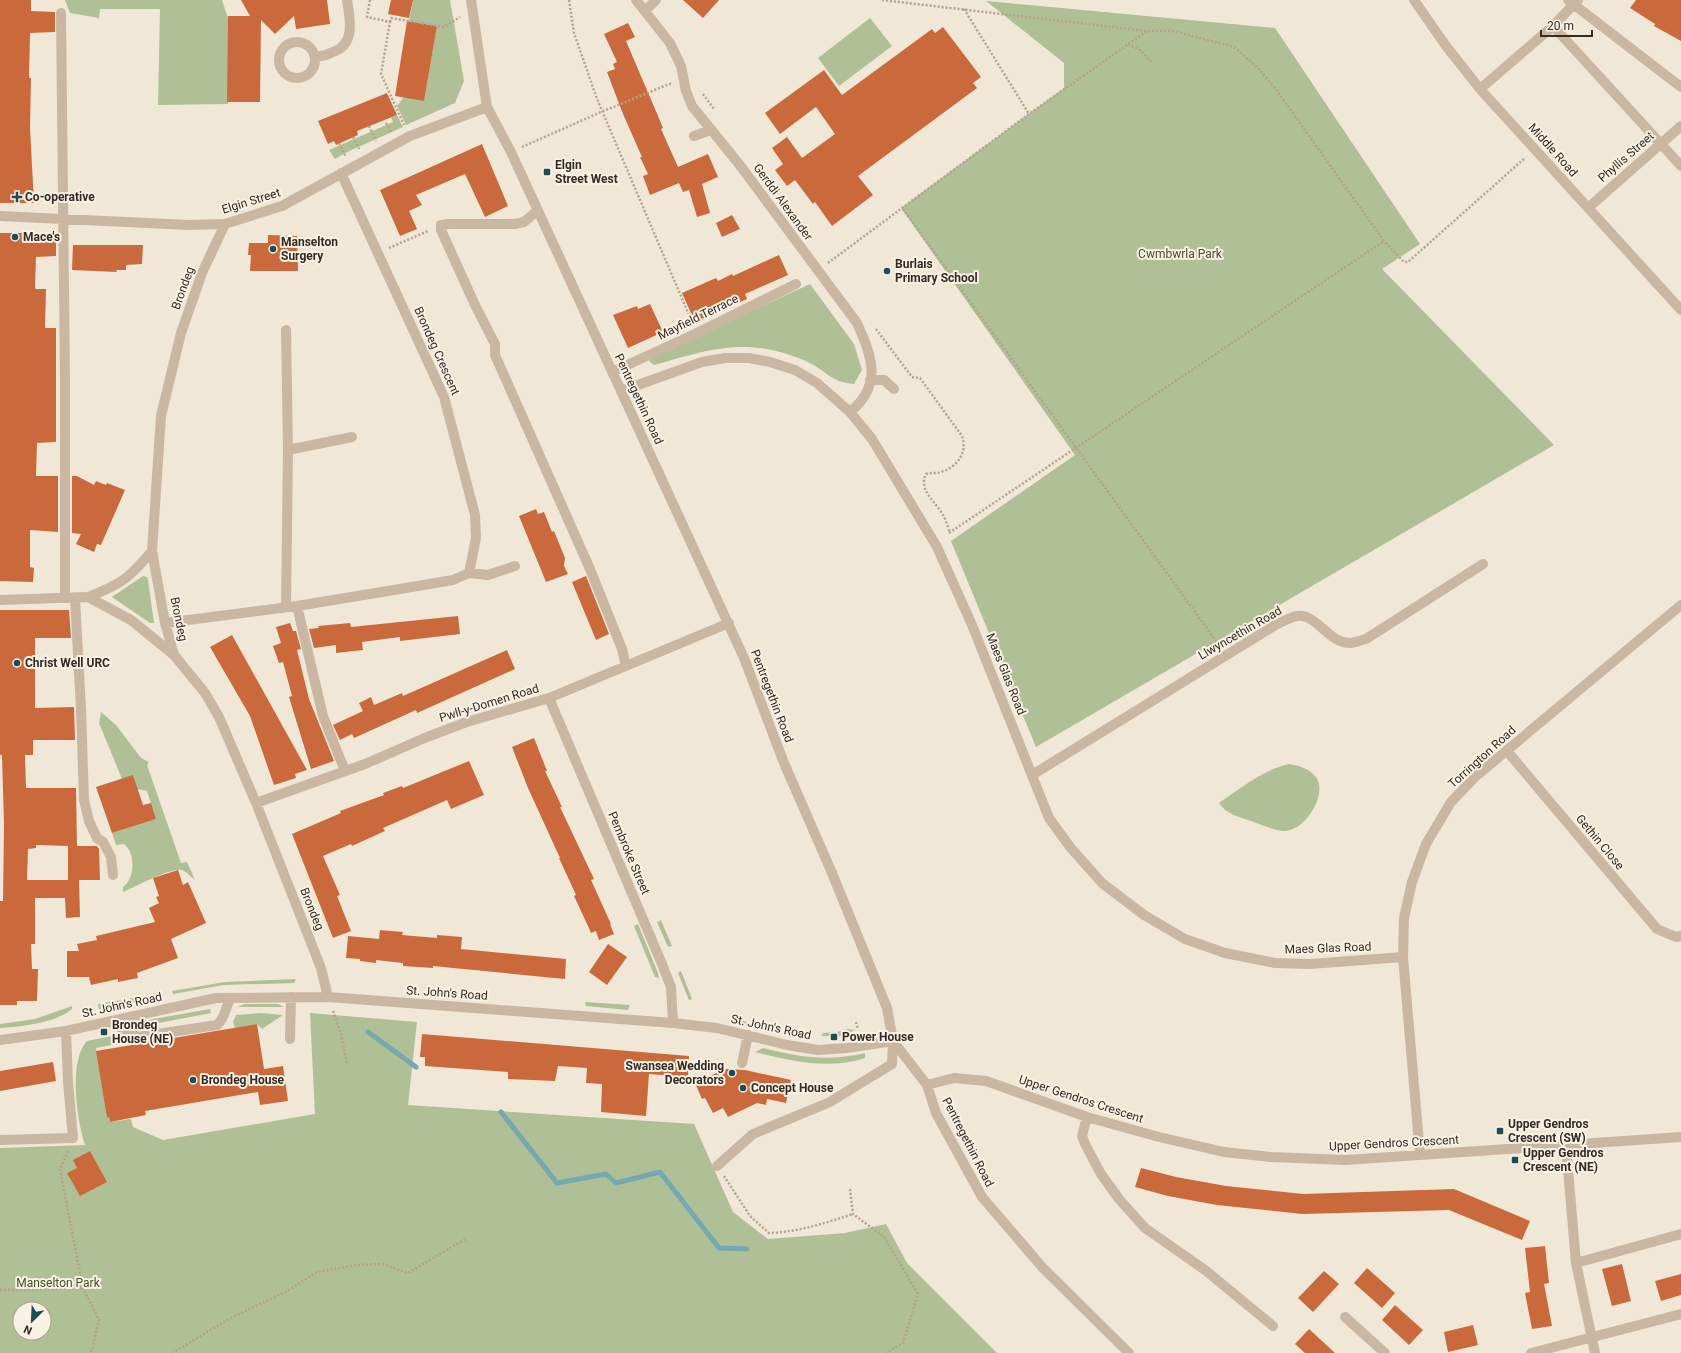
<svg xmlns="http://www.w3.org/2000/svg" width="1681" height="1353" font-family="Roboto,sans-serif">
  <style>
    .green { fill: #afc096; fill-rule: evenodd }
    .lines { fill: none; stroke-linecap: round; stroke-linejoin: round }
    .stream { stroke: #75a8af; stroke-width: 5 }
    .building { fill: #ca6a3c; fill-rule: evenodd }
    .path { stroke: #b5a18d; stroke-width: 2.5; stroke-dasharray: 2 2; stroke-linecap: butt }
    .minor { stroke: #c9b7a2; stroke-width: 10 }
    .poi-dot { fill: #1a4d56; stroke: #f9f1e3; stroke-width: 1.5 }
    .labels { text-anchor: middle; stroke-width: 4; stroke-linejoin: round; paint-order: stroke }
    .street-label { font-size: 12px; fill: #342b25; stroke: #f9f1e3 }
    .poi-label { font-size: 12px; font-weight: bold; fill: #342b25; stroke: #f9f1e3; text-anchor: start }
    .park-label { font-size: 12px; fill: #405328; stroke: #f9f1e3 }
  </style>
  <rect width="100%" height="100%" fill="#f1e7d6"/>
  <path class="green" d="M65 0H222L228 18V104L158 105 160 9H100L99 18 70 13Z
    M413 0H450L464 81 455 103 406 125 397 106 404 97 424 100 437 26 409 21Z
    M986 1 1275 28 1420 244 1382 269 1554 445 1036 747 951 541 1075 455 901 208 1064 88V63Z
    M870 18 892 46 839 86 818 58Z
    M397 115 403 127 345 153 335 159 329 150 393 122 391 118Z
    M810 284 854 344 862 370 854 384C830 382 827 371 808 362 748 336 714 348 654 365L649 361 655 356Z
    M143 576 147 577 148 580 154 623H150L112 597Z
    M101 712 116 725 141 758 149 762 147 765 181 863 187 862 195 880C191 877 187 872 182 870 171 867 135 887 123 892V887C135 879 136 853 124 844L116 845 112 833 156 819 147 791 137 789 122 779 99 723Z
    M1289 764C1299 766 1309 768 1316 777 1328 793 1306 832 1283 831 1273 830 1260 824 1251 821 1239 817 1226 814 1219 803 1241 788 1263 770 1289 764Z
    M661 920 672 946 668 947 657 922Z
    M638 924 658 973 659 978 655 977 634 926Z
    M681 971 692 999 689 1000 678 973Z
    M296 979 294 983 224 985 173 994 172 991 225 982Z
    M140 997H143L145 1000 99 1010 98 1004Z
    M585 1002 630 1005 628 1010 586 1006Z
    M245 1004H278L284 1007H237Z
    M72 1006V1009C56 1023 20 1027 0 1028V1024L35 1019Z
    M210 1009 211 1013 138 1027 134 1025 137 1022Z
    M261 1013 283 1015 262 1029 257 1024 235 1028 233 1022 236 1015Z
    M310 1013 417 1022 408 1105 694 1124 733 1212 768 1239 845 1233 886 1224 907 1263 997 1353H0V1148L85 1145C77 1121 68 1061 87 1041L121 1034 128 1042 96 1048 107 1117H109L110 1122 131 1119 133 1127 163 1140 315 1114ZM20 1309H44V1333H20Z
    M739 1020 775 1029 776 1032 738 1023Z
    M848 1029 855 1030 841 1036H821L823 1033 837 1032Z
    M763 1048C800 1057 827 1062 865 1053V1058C828 1070 792 1061 755 1052Z"/>
  <g class="lines">
    <path class="stream" d="M368 1032 416 1067
      M501 1112 557 1183 606 1174 616 1183 660 1172 719 1248 747 1249"/>
  </g>
  <path class="building" d="M0 0H31V11L55 12V32L30 33 29 78H31L30 128 34 203H0Z
    M241 0H327L330 24 296 29 294 16 275 34 261 20 260 102H227L228 16H250Z
    M391 0H413L409 18 388 14Z
    M683 0H719L703 18Z
    M1636 0H1681V41L1654 26 1655 24 1630 8Z
    M407 21 437 26 424 101 395 96Z
    M628 23 635 37 626 41 658 116 663 128 661 129 678 167 708 154 718 177 702 184 710 213 697 217 689 190 683 192 679 183 650 195 643 176 648 174 640 157H642L623 114 607 72 615 69 613 64 617 62 604 34Z
    M943 27 981 77 973 83 977 88 858 176 873 195 832 226 815 202 813 204 795 180 787 186 775 170 783 164 772 148 787 137 802 158 835 134 816 107 780 134 765 113 824 70 842 95 932 29 935 33Z
    M387 93 397 115 357 131 358 135 336 145 334 141 328 144 318 121Z
    M482 144 508 206 485 217 465 174 416 195 422 205 409 211 417 229 400 236 380 190Z
    M732 215 740 229 722 237 716 223Z
    M0 233H56V256L36 257 35 288 36 289H46L45 328H56V442L37 443 36 476H58V532L30 530V567L34 568 33 582 0 581Z
    M268 235 297 236 298 271H250L251 255H248L249 243H268Z
    M73 245H143L142 264 126 265V270H116L117 272 72 270Z
    M779 255 788 275 745 294 747 299 695 322 682 293 716 278 718 281 732 274 733 276Z
    M650 304 663 332 628 348 613 315 637 306 638 309Z
    M72 476H77L94 485 96 481 106 485 107 483 125 490 101 545 97 544 94 552 76 544 81 534 72 533Z
    M536 509 538 514 544 512 552 532 554 531 565 558 564 566 568 574 546 582 519 516Z
    M586 576 609 634 596 640 572 582Z
    M0 610H69L71 638H35V708L74 707 75 740H33V755H25L26 788H76L77 846H97L99 849 100 880H79L80 917 66 918 65 898H35V944H31L32 969H38L37 1001H17V1005H0V901H3L4 825 2 755H0ZM36 845 68 846V880H27L28 849 36 848Z
    M458 616 460 634 400 641V637L362 642 363 650 336 653V645L314 648 309 629 319 628 318 626 350 623 351 627Z
    M290 623 293 631H296L301 649 297 650 309 699 334 761 311 769 289 697 292 696 283 662 279 663 273 646 281 643 276 627Z
    M232 635 307 770 295 774 296 778 274 785 250 716 210 647Z
    M507 650 515 669 417 713 416 710 354 738 352 734 340 740 333 725 363 711 359 703 371 697 374 705 402 693 403 696Z
    M534 738 547 771H545L562 807H560L594 879 591 880 611 924H610L614 934 599 940 596 931 591 933 588 926 574 896 576 895 559 858H560L528 788 512 747Z
    M469 761 484 795 451 809 447 800 383 828 385 831 352 846 351 844 323 856 340 895 337 896 351 931 333 938 292 834 341 813 340 811 384 795 383 793 402 786 403 788Z
    M133 775 143 805 151 803 156 819 112 833 96 787Z
    M178 870 183 885 188 882 206 923 171 939 178 958 137 973 138 978 118 982V979L91 985 89 977H67V951H79L77 944 97 940 96 936 155 922 149 908 159 903 156 897 159 896 153 878Z
    M380 930 403 932 402 935 437 938V935L462 937 461 949 566 959 565 979 433 966V968L403 966V963L376 960V963L360 961V959L346 958 348 936 379 939Z
    M608 944 627 957 607 985 589 972Z
    M257 1024 264 1069 283 1066 288 1101 260 1105 258 1092 145 1111 146 1115 110 1122 109 1117 107 1118 96 1051Z
    M422 1034 689 1056 688 1077 649 1074 646 1116 601 1112 602 1084 586 1083 587 1068 558 1066 555 1081 508 1079V1072L425 1066V1057H420Z
    M53 1062 56 1081 0 1091V1071Z
    M725 1069 745 1070 791 1080 786 1103 767 1099 766 1105 757 1103 728 1117 723 1108 713 1113 705 1098 702 1099 695 1083Z
    M90 1151 107 1182 80 1196 67 1173 77 1168 73 1160Z
    M1141 1168 1176 1177 1226 1186 1303 1194 1454 1189 1530 1221 1522 1240 1449 1210 1302 1214 1217 1205 1168 1196 1135 1187Z
    M1545 1246 1549 1283 1544 1284 1552 1326 1532 1329 1525 1293 1530 1292 1525 1248Z
    M1622 1264 1631 1301 1612 1306 1602 1269Z
    M1367 1268 1395 1293 1382 1308 1354 1283Z
    M1324 1271 1339 1284 1313 1312 1298 1298Z
    M1681 1274V1295L1661 1301 1655 1281Z
    M1395 1305 1423 1330 1409 1345 1382 1320Z
    M1473 1325 1478 1345 1448 1352 1444 1332Z
    M1309 1329 1335 1353H1305L1295 1344Z"/>
  <g class="lines">
    <path class="path" d="M370 0 367 17 390 22 381 74 404 125
      M569 0 574 33 597 99 692 322
      M882 0 1147 31H1173L1234 47 1258 68 1277 91 1384 241 1404 262H1408L1525 158
      M964 9 1029 114
      M390 22 391 18 444 27 460 17
      M1128 44 1140 50 1152 62
      M703 94 714 109
      M386 123 391 132
      M369 126 376 141
      M353 137 359 149
      M339 143 346 157
      M522 147 601 112 672 83
      M903 209 1219 645
      M389 248 428 231
      M828 263 1029 114 1147 31
      M876 329 912 377 920 378 962 436C968 453 957 467 941 472 936 474 931 472 926 474 918 490 935 501 943 515 946 520 948 527 950 533
      M949 533 1384 241
      M333 1011 341 1034 347 1064
      M856 1022 858 1029
      M68 1151 60 1170 83 1288 99 1320 92 1350 90 1353
      M724 1176 750 1216 769 1233C799 1232 825 1223 853 1214
      M850 1189 853 1214 884 1237 918 1294 903 1343 885 1353
      M0 1290 83 1288
      M172 1353 229 1319 289 1290 317 1272 357 1265 383 1264 408 1273 467 1238"/>
    <path class="minor" d="M471 0 487 107 511 152 744 658 784 763 832 873 887 1008 893 1041 927 1085 936 1113 982 1197 1043 1268 1129 1353
      M636 0 670 43 681 66 686 91 692 106 739 164 857 323C872 356 883 385 850 412
      M1414 0 1446 46 1480 89 1681 310
      M1568 0 1681 87
      M645 11 656 0
      M61 13 65 380V598
      M1553 26 1681 166
      M279 60a18 18 0 1 1 36 0a18 18 0 1 1-36 0Z
      M315 56C322 57 327 55 333 52 356 44 350 19 347 0
      M1480 89 1553 26 1578 0
      M694 136 711 130
      M341 173 444 397 475 515 476 538 469 573
      M1588 208 1681 126
      M537 211 524 222 515 224H449L441 225V230L475 305 495 344V355L590 569 622 649 626 666
      M0 216 189 225 225 224 282 206 410 136 487 107
      M225 224 202 273 181 333 161 416 152 551 165 623 174 655 205 693 219 717 256 803 321 968 328 997
      M286 330 288 450 286 607
      M612 372 697 333 796 284
      M870 380H884L894 389
      M621 391 702 362 725 358H749L770 362 795 370 817 383 850 412 872 439 937 547 972 625 1049 818 1070 847 1102 883 1144 915 1185 939 1225 953 1275 963 1310 964 1403 957
      M288 450 352 437
      M88 597C122 584 129 578 152 551
      M75 598 81 709 84 800 89 821 97 838 103 842 111 857 113 875
      M0 600 88 597 131 620 174 655
      M297 606 323 716 345 771
      M165 623 297 606 400 589 453 580 469 573 488 575 515 566
      M549 698 662 964 671 987 673 1023
      M1507 751 1657 929 1676 937 1681 936
      M1032 775 1277 624C1283 622 1290 617 1297 616 1317 613 1328 644 1351 643 1356 642 1362 640 1366 639L1483 564
      M256 803 365 764 427 737 467 722 549 698 729 623
      M110 1022 138 1037 217 1025C227 1016 224 1008 231 998
      M290 1039 291 997
      M0 1040 66 1031 216 998 328 997 673 1023 717 1028 787 1045 818 1050 847 1048 893 1041
      M742 1063 748 1035
      M927 1085 954 1078 986 1081 1087 1117 1159 1137 1224 1152 1271 1157 1346 1160 1681 1137
      M1087 1117 1082 1136 1085 1144 1101 1174 1119 1199 1145 1228 1205 1270 1273 1326
      M0 1140 73 1138 68 1082 66 1031
      M1566 1146 1576 1263 1595 1353
      M1420 1155 1403 957 1404 918 1412 882 1426 844 1451 802 1475 777 1681 605
      M717 1166 753 1134 830 1102 892 1064 893 1041
      M1576 1263 1681 1234
      M1345 1317 1385 1353
      M1531 1353 1681 1314"/>
  </g>
  <g class="poi-dot">
    <rect x="543" y="168" width="8" height="8" rx="2"/>
    <path d="M15 191h4v4h4v4h-4v4h-4v-4h-4v-4h4z"/>
    <circle cx="15" cy="237" r="4"/>
    <circle cx="273" cy="249" r="4"/>
    <circle cx="887" cy="271" r="4"/>
    <circle cx="17" cy="663" r="4"/>
    <rect x="100" y="1028" width="8" height="8" rx="2"/>
    <rect x="830" y="1033" width="8" height="8" rx="2"/>
    <circle cx="732" cy="1073" r="4"/>
    <circle cx="193" cy="1080" r="4"/>
    <circle cx="743" cy="1088" r="4"/>
    <rect x="1496" y="1127" width="8" height="8" rx="2"/>
    <rect x="1511" y="1156" width="8" height="8" rx="2"/>
  </g>
  <g class="labels">
    <g class="street-label">
      <text transform="translate(1553 150) rotate(48)" y="4">Middle Road</text>
      <text transform="translate(1626 157) rotate(-41)" y="4">Phyllis Street</text>
      <text transform="translate(251 201) rotate(-17)" y="4">Elgin Street</text>
      <text transform="translate(783 202) rotate(54)" y="4">Gerddi Alexander</text>
      <text transform="translate(183 288) rotate(-70)" y="4">Brondeg</text>
      <text transform="translate(698 317) rotate(-26)" y="4">Mayfield Terrace</text>
      <text transform="translate(437 351) rotate(66)" y="4">Brondeg Crescent</text>
      <text transform="translate(639 399) rotate(65)" y="4">Pentregethin Road</text>
      <text transform="translate(179 619) rotate(78)" y="4">Brondeg</text>
      <text transform="translate(1240 633) rotate(-30)" y="4">Llwyncethin Road</text>
      <text transform="translate(1006 674) rotate(68)" y="4">Maes Glas Road</text>
      <text transform="translate(772 696) rotate(69)" y="4">Pentregethin Road</text>
      <text transform="translate(489 703) rotate(-17)" y="4">Pwll-y-Domen Road</text>
      <text transform="translate(1482 757) rotate(-42)" y="4">Torrington Road</text>
      <text transform="translate(1600 842) rotate(50)" y="4">Gethin Close</text>
      <text transform="translate(629 853) rotate(67)" y="4">Pembroke Street</text>
      <text transform="translate(312 909) rotate(68)" y="4">Brondeg</text>
      <text transform="translate(1328 948) rotate(-2)" y="4">Maes Glas Road</text>
      <text transform="translate(447 993) rotate(4)" y="4">St. John's Road</text>
      <text transform="translate(122 1005) rotate(-12)" y="4">St. John's Road</text>
      <text transform="translate(771 1027) rotate(12)" y="4">St. John's Road</text>
      <text transform="translate(1081 1099) rotate(18)" y="4">Upper Gendros Crescent</text>
      <text transform="translate(968 1142) rotate(63)" y="4">Pentregethin Road</text>
      <text transform="translate(1394 1143) rotate(-3)" y="4">Upper Gendros Crescent</text>
    </g>
    <g class="poi-label">
      <text x="555" y="169">Elgin<tspan x="555" dy="14">Street West</tspan></text>
      <text x="25" y="201">Co-operative</text>
      <text x="23" y="241">Mace's</text>
      <text x="281" y="246">Manselton<tspan x="281" dy="14">Surgery</tspan></text>
      <text x="895" y="268">Burlais<tspan x="895" dy="14">Primary School</tspan></text>
      <text x="25" y="667">Christ Well URC</text>
      <text x="112" y="1029">Brondeg<tspan x="112" dy="14">House (NE)</tspan></text>
      <text x="842" y="1041">Power House</text>
      <text x="724" y="1070" text-anchor="end">Swansea Wedding<tspan x="724" dy="14">Decorators</tspan></text>
      <text x="201" y="1084">Brondeg House</text>
      <text x="751" y="1092">Concept House</text>
      <text x="1508" y="1128">Upper Gendros<tspan x="1508" dy="14">Crescent (SW)</tspan></text>
      <text x="1523" y="1157">Upper Gendros<tspan x="1523" dy="14">Crescent (NE)</tspan></text>
    </g>
    <g class="park-label">
      <text x="1180" y="258">Cwmbwrla Park</text>
      <text x="58" y="1287">Manselton Park</text>
    </g>
  </g>
  <g transform="translate(32 1321) rotate(204)"><circle r="19" fill="#f9f1e3" stroke="#aaa297"/>
  <path d="M0-3L7 15L0 10L-7 15Z" fill="#1a4d56"/>
  <text y="-6" font-size="11" font-weight="bold" text-anchor="middle" fill="#342b25">N</text>
  </g>
  <path d="M1541 30v6h51v-6" fill="none" stroke="#342b25" stroke-width="2"/>
  <text x="1547" y="30" font-size="12" fill="#342b25" stroke="#f9f1e3" stroke-width="3" paint-order="stroke">20 m</text>
</svg>
